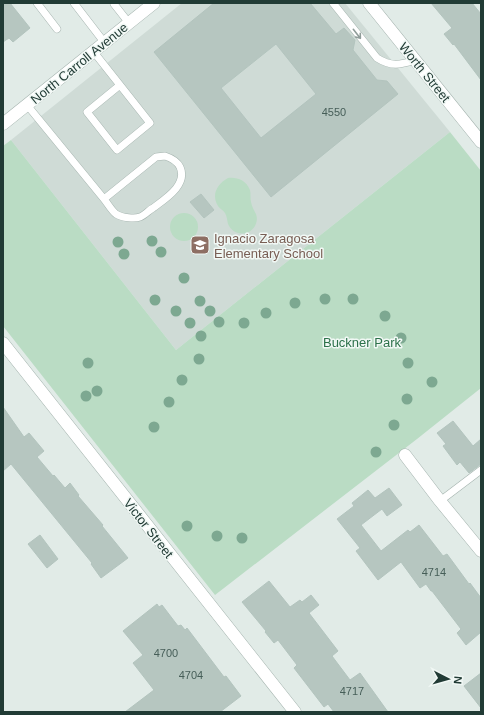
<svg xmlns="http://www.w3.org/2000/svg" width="484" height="715" font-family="Helvetica,sans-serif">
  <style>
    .built { fill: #cfdbd6 }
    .green { fill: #badcc4 }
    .building { fill: #b6c6c0; stroke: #b3c4be; fill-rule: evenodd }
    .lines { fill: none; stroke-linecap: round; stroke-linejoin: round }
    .service-casing { stroke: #a4b3ae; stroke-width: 8 }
    .minor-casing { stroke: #a4b3ae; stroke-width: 13 }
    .tertiary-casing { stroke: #a4b3ae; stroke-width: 13 }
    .service { stroke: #fff; stroke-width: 7 }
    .minor { stroke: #fff; stroke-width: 12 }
    .tertiary { stroke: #fff; stroke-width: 12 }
    .tree { fill: #7da891 }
    .oneway { stroke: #909d9a }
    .labels { text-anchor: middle; stroke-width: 3; stroke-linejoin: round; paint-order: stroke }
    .number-label { font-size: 11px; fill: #465e58 }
    .street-label { font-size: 13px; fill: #213b35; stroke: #f1f8f5 }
    .education-label { font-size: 13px; fill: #785e54; stroke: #f1f8f5; text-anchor: start }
    .park-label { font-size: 13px; fill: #2c714a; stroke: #f1f8f5 }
  </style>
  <rect width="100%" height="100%" fill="#e1ebe7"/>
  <path class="built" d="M182 3H345L450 132 176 350 11 140Z"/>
  <path class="green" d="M450 132 481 171V388L417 439 215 595 3 326V146L11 140 176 350Z
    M228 178C237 177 246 180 250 190 251 194 250 198 251 202 252 207 254 210 256 214 259 222 254 231 246 233 238 235 231 231 228 224 227 220 227 216 225 213 223 210 220 209 218 206 211 195 217 184 228 178Z
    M170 227a14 14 0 1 1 28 0a14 14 0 1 1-28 0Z"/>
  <path class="building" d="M3 3H10L30 28 13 42 9 38 3 42Z
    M214 3H310L336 34 344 28 355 40 353 50 377 80 387 81 398 94 271 197 154 52ZM276 44 316 94 261 138 221 88Z
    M431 3H472L481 14V80L454 44 453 45 444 34 452 28Z
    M201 194 214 210 204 218 190 202Z
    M3 407 24 437 29 433 44 451 37 457 53 476 54 475 65 488 70 483 79 495 78 496 103 525 102 526 128 558 101 578 91 564 92 563 11 464 3 471Z
    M453 421 473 446 481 439V464L469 473 460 462 457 465 443 446 446 444 437 433Z
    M389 488 402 505 387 516 382 509 361 525 381 551 408 530 410 532 419 525 443 556 447 554 469 584 470 583 481 598V632L466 645 457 633 461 629 432 591H431L426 584 420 588 401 562 378 580 356 551 360 548 337 519 354 506 352 503 368 490 375 498Z
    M40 535 58 559 47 568 28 544Z
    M269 581 290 607 300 600 302 602 311 595 319 605 309 613 338 651 332 656 350 680 360 673 388 712H334L328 704 324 707 294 668 297 665 278 640 274 643 265 632 266 631 242 602Z
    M157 604 159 607 162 605 178 626 181 625 185 630 187 628 224 677 226 676 241 696 220 712H125L154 690 133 663 143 655 123 631Z
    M481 673V708L464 686Z"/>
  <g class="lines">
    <defs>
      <path id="service" d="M37 3 57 29
        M74 3 104 42
        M115 3 114 4 129 23
        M333 3 377 58C391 67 400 65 416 60
        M93 51 150 123 117 150 87 112 120 85
        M27 105 104 199
        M165 156C171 158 177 161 180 167 188 185 165 199 153 208 149 210 145 215 140 217 135 219 122 218 116 214 112 211 108 204 104 199L156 157Z
        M440 501 481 470"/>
      <path id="minor" d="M369 3 481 142
        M3 343 295 712
        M405 455 440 501 481 551"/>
      <path id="tertiary" d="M3 124 154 3"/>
    </defs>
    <use href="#service" class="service-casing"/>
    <use href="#minor" class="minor-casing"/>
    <use href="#tertiary" class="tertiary-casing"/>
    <use href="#service" class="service"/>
    <use href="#minor" class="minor"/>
    <use href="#tertiary" class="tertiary"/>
  </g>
  <g class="tree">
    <circle cx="152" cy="241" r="5.5"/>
    <circle cx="118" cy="242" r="5.5"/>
    <circle cx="161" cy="252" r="5.5"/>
    <circle cx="124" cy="254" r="5.5"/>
    <circle cx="184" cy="278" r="5.5"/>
    <circle cx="325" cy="299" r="5.5"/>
    <circle cx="353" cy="299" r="5.5"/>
    <circle cx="155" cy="300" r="5.5"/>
    <circle cx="200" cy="301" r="5.5"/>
    <circle cx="295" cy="303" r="5.5"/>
    <circle cx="176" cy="311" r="5.5"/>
    <circle cx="210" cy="311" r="5.5"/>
    <circle cx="266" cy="313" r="5.5"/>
    <circle cx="385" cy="316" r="5.5"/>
    <circle cx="219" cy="322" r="5.5"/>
    <circle cx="190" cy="323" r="5.5"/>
    <circle cx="244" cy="323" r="5.5"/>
    <circle cx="201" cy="336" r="5.5"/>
    <circle cx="401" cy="338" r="5.5"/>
    <circle cx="199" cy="359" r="5.5"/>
    <circle cx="88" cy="363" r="5.5"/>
    <circle cx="408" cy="363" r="5.5"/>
    <circle cx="182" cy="380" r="5.5"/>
    <circle cx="432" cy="382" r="5.5"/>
    <circle cx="97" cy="391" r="5.5"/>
    <circle cx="86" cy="396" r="5.5"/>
    <circle cx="407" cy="399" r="5.5"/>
    <circle cx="169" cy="402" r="5.5"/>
    <circle cx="394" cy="425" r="5.5"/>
    <circle cx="154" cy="427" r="5.5"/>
    <circle cx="376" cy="452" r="5.5"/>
    <circle cx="187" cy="526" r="5.5"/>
    <circle cx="217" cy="536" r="5.5"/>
    <circle cx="242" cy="538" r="5.5"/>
  </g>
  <defs><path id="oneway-shaft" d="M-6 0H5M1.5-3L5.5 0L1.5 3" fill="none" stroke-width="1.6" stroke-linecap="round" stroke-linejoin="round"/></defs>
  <use class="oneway" href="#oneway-shaft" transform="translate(357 34) rotate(52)"/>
  <defs>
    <symbol id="school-square" viewBox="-11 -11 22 22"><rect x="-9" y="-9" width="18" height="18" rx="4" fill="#8d6e63" stroke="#f1f8f5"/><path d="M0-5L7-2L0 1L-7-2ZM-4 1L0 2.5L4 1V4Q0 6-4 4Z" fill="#fff"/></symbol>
  </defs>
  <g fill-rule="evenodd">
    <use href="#school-square" x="189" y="234" width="22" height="22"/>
  </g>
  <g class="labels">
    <g class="number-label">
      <text x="334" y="116">4550</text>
      <text x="434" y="576">4714</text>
      <text x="166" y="657">4700</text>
      <text x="191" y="679">4704</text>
      <text x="352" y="695">4717</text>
    </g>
    <g class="street-label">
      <text transform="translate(79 63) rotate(-39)" y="5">North Carroll Avenue</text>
      <text transform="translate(425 72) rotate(51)" y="5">Worth Street</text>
      <text transform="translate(149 528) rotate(52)" y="5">Victor Street</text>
    </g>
    <g class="education-label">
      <text x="214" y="243">Ignacio Zaragosa<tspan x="214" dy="15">Elementary School</tspan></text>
    </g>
    <g class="park-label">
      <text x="362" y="347">Buckner Park</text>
    </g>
  </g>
  <rect width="484" height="715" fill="none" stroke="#213b35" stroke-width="8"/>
  <g transform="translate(448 679) rotate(96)" stroke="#f1f8f5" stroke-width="3" paint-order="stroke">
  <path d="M0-3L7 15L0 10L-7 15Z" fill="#213b35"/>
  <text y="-6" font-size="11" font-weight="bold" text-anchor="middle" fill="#213b35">N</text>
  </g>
</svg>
